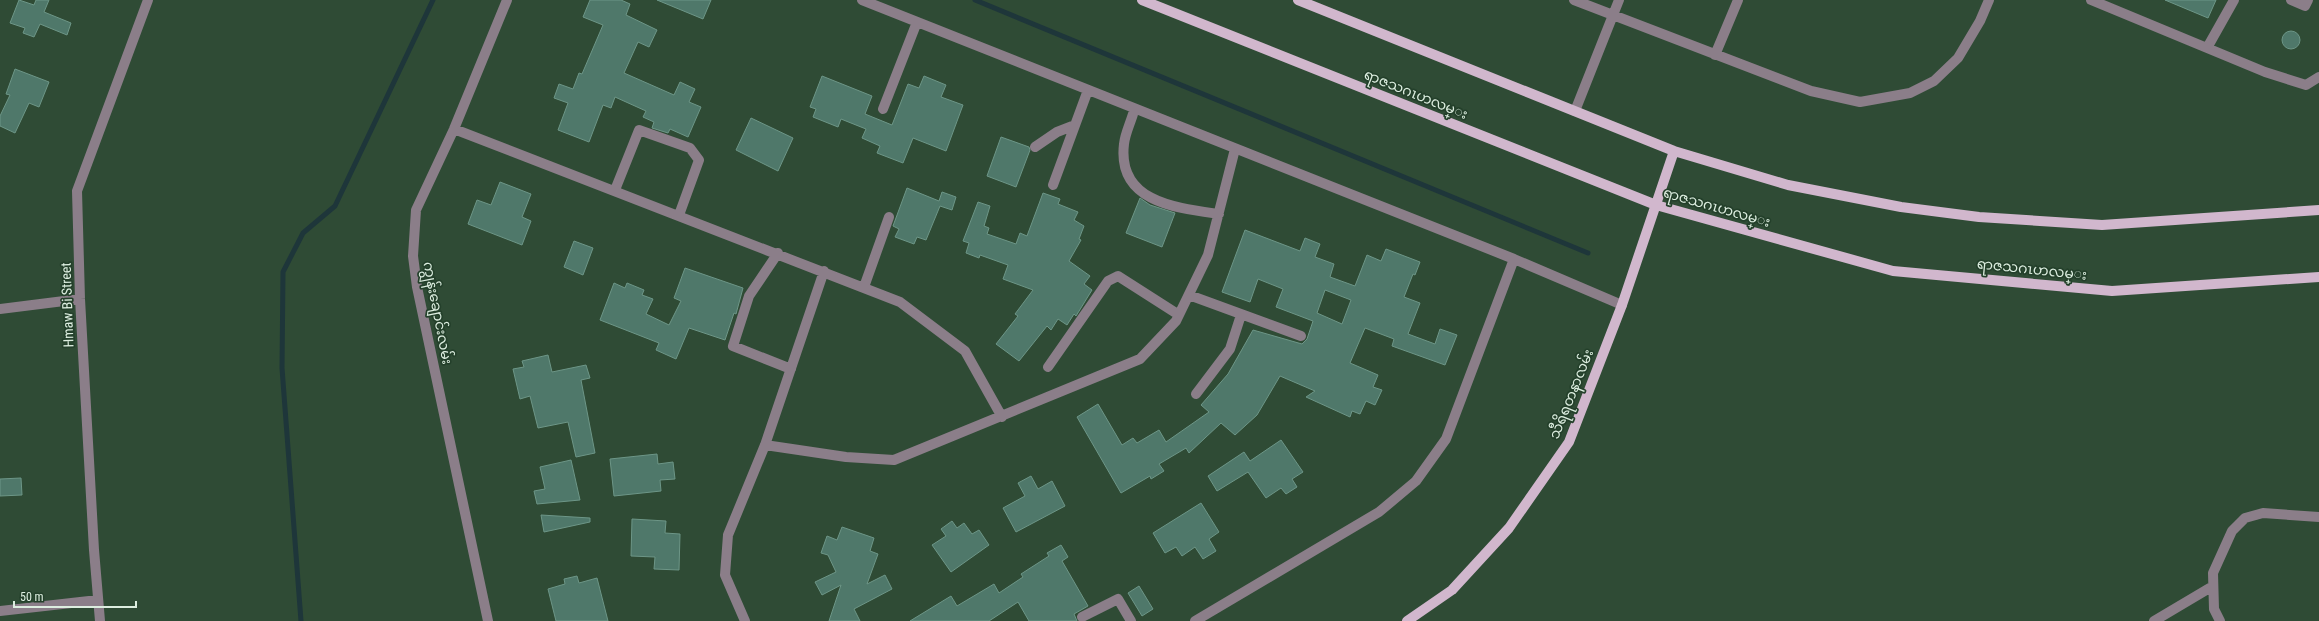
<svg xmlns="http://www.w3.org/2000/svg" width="2319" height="621" font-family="'Roboto Condensed','Noto Sans Myanmar',sans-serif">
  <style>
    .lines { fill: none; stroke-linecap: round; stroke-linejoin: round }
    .stream { stroke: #1e363a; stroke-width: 5 }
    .building { fill: #4f786a; stroke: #6d9687; fill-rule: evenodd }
    .minor { stroke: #8b7e89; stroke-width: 10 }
    .major { stroke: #d1b7cd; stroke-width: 10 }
    .labels { text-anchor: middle; stroke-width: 3.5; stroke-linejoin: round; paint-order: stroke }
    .street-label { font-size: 14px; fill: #ddeee0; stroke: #24402b }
  </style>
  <rect width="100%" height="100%" fill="#2f4b35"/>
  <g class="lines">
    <path class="stream" d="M975 0 1588 253
      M301 621 282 368 283 272 303 233 335 206 433 0"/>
  </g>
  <path class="building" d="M19 0 34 5 36 0H49L44 12 71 23 67 35 40 24 34 37 23 33 25 28 10 23Z
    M590 0H621L630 4 626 15 657 30 649 47 638 42 624 73 674 95 680 82 695 89 689 102 701 107 688 137 670 129 668 133 652 128 654 122 643 117 646 111 615 97 611 108 603 105 589 142 558 130 568 103 554 98 559 84 573 89 579 73 582 74 603 25 583 17Z
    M657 0H711L703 19Z
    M2165 0H2216L2208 18Z
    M2282 40a9 9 0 1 1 18 0a9 9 0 1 1-18 0Z
    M15 69 49 82 39 107 29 103 15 133 0 126V116L10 95 6 94Z
    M822 76 872 96 865 114 892 125 908 84 919 88 924 76 946 85 941 97 963 105 946 151 913 138 903 163 877 153 880 146 862 138 866 129 841 119 838 127 813 117 816 109 810 107Z
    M751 118 793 138 778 171 736 150Z
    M1001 137 1029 147 1030 150 1016 187 987 176Z
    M500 182 531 194 522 217 531 221 522 245 468 224 477 200 491 205Z
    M907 188 939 201 942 192 956 197 952 210 940 206 926 240 917 237 914 244 895 237 899 229 893 226Z
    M1043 193 1060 199 1058 204 1078 212 1074 220 1084 226 1079 239 1081 240 1069 261 1090 276 1084 284 1092 290 1076 316 1074 314 1067 325 1058 319 1051 330 1047 326 1019 361 996 344 1018 316 1015 314 1033 290 1003 279 1008 265 980 255 979 258 966 253 969 243 963 241 978 202 990 206 984 226 989 228 987 234 1016 244 1020 233 1027 236Z
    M1140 198 1150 205 1175 213 1162 247 1126 233Z
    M1245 230 1300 251 1305 238 1320 244 1315 257 1334 264 1330 277 1355 286 1367 255 1381 261 1386 249 1420 262 1415 275 1413 274 1404 297 1420 303 1408 334 1435 344 1440 329 1457 335 1445 365 1392 346 1394 339 1365 328 1350 363 1378 375 1373 387 1382 390 1375 405 1366 401 1360 414 1352 411 1350 417 1306 397 1315 391 1280 376 1257 415 1235 435 1221 423 1189 453 1186 448 1159 464 1164 471 1151 479 1150 476 1121 493 1077 417 1098 404 1122 445 1133 438 1137 443 1159 430 1166 442 1209 412 1201 405 1228 374 1253 330 1302 344 1307 339 1313 321 1276 307 1283 289 1258 279 1250 302 1222 292ZM1325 290 1351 300 1342 324 1317 313Z
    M574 241 593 248 583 275 564 267Z
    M685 268 743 288 736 314 734 313 725 340 689 328 676 359 656 350 659 343 600 320 614 283 625 288 627 283 644 290 642 295 653 299 646 314 669 325 681 301 674 298Z
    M548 355 552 372 586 365 590 378 581 380 595 453 576 457 568 422 538 428 530 396 520 399 513 369 524 367 522 361Z
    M1281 440 1303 472 1292 479 1297 487 1286 494 1281 488 1266 498 1248 472 1217 491 1208 476 1244 452 1250 461Z
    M657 454 658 464 673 462 675 479 660 480 661 491 614 496 610 459Z
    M571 460 580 500 537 504 534 491 545 489 540 467Z
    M1031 476 1038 489 1052 481 1065 506 1016 532 1003 508 1025 496 1018 483Z
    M21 478 22 495 0 496V479Z
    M1201 503 1219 532 1209 539 1216 551 1203 559 1195 547 1182 556 1176 547 1165 553 1153 533Z
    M541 515 590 518V522L544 532Z
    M632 519 666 521 665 533 680 534 679 570 654 569 655 557 631 556Z
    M952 521 957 528 964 523 972 534 979 530 989 545 951 572 932 545 946 536 941 529Z
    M842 527 874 538 870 551 878 554 867 584 885 575 892 589 854 609 860 621H829L841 585 822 595 815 582 836 572 828 555 821 553 827 536 837 540Z
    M1061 545 1068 557 1062 561 1088 606 1074 614 1077 621H1029L1018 602 989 621H910L951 596 957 606 994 584 999 593 1023 577 1021 574 1049 556 1047 553Z
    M577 576 579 583 597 578 608 621H556L548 589 565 584 564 579Z
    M1139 586 1153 609 1142 616 1128 593Z"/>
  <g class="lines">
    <path class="minor" d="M862 0 1514 259 1622 305
      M1574 0 1811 91 1860 102 1910 93 1934 81 1958 58 1980 21 1989 0
      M2091 0 2265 72 2306 85 2319 77
      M2291 0 2305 6 2308 0
      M2207 48 2234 0
      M1715 55 1738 0
      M883 109 917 22
      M1575 111 1619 0
      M1133 114C1130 124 1125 134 1124 144 1117 202 1176 208 1219 214
      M454 129 900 302 965 351 1002 417
      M1035 147 1057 132 1075 125
      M1053 185 1088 90
      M615 190 639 130 690 148 699 160 679 215
      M778 253 749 296 733 346 791 369
      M864 287 889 217
      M1189 295 1301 336
      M0 309 80 299
      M1048 367 1108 281 1118 276 1179 315
      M1196 394 1230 349 1241 315
      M765 445 846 457 894 460 1140 359 1176 321 1208 255 1235 149
      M0 611 98 600
      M1082 617 1118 599 1131 621
      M100 621 94 550 80 299 77 191 148 0
      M488 621 417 287 413 256 416 210 454 129 507 0
      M745 621 725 575 728 535 765 445 824 271
      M1195 621 1379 512 1416 481 1446 439 1514 259
      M2154 621 2213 586
      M2220 621 2214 609 2213 573 2232 531 2245 518 2263 513 2319 517"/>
    <path class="major" d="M1142 0 1656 205 1893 271 2112 291 2319 277
      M1298 0 1674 151 1788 185 1901 207 1979 217 2102 225 2319 210
      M1407 621 1452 590 1509 528 1569 442 1622 305 1674 151"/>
  </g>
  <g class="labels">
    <g class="street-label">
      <text transform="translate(1416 94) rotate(22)" y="5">ရာဇသဂၤဟလမ္း</text>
      <text transform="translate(1717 207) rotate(16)" y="5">ရာဇသဂၤဟလမ္း</text>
      <text transform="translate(2032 269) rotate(6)" y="5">ရာဇသဂၤဟလမ္း</text>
      <text transform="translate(67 305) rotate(-92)" y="5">Hmaw Bi Street</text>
      <text transform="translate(438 313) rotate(79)" y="5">ကျွန်းချောင်းလမ်း</text>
      <text transform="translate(1571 394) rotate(-68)" y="5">သီရိရတနာလမ်း</text>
    </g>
  </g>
  <path d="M14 601v6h122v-6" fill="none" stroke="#ddeee0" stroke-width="2"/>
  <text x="20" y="601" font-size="12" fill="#ddeee0" stroke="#24402b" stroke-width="3" paint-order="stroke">50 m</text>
</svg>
